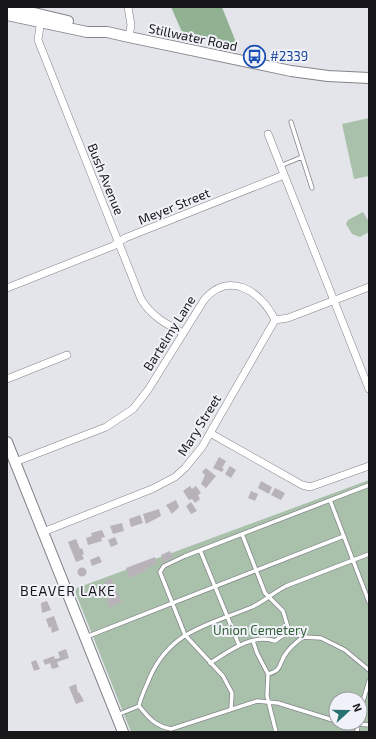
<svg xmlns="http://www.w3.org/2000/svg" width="376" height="739" font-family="'Exo 2',sans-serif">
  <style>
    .green { fill: #a9c1aa; fill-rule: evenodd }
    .forest { fill: #91b292 }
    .building { fill: #b8b3b8 }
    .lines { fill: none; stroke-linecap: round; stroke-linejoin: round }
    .service-casing { stroke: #83848a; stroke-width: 5 }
    .minor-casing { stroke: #83848a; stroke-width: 8 }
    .secondary-casing { stroke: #83848a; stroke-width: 12 }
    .service { stroke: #fff; stroke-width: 3.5 }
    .minor { stroke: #fff; stroke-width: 7 }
    .secondary { stroke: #fff; stroke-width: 10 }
    .labels { text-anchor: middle; stroke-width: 4; stroke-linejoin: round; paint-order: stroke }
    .street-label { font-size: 13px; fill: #171719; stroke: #f1f2f9 }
    .transit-label { font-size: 13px; fill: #164399; stroke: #f1f2f9; text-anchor: start }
    .park-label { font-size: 13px; fill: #316135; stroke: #f1f2f9 }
    .neighbourhood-label { font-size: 14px; letter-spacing: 1px; fill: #171719; stroke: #f1f2f9 }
  </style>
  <rect width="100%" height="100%" fill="#e4e5eb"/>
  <path class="green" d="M369 118V176L354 179 342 124Z
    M363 212 369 222V232L360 237 352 234 346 224 348 220Z
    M369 480V732H131L74 589ZM336 699H360V723H336Z"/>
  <path class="forest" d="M171 7H222L237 45 182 32Z"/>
  <path class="building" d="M219 457 226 461 222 468 224 469 222 472 213 468Z
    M230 466 236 470 231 478 225 474Z
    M206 468 216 476 206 488 201 484 205 475 202 472Z
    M261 481 272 487 269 494 258 488Z
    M190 486 192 489 196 486 201 493 198 495 200 499 195 503 192 499 189 500 183 491Z
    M275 488 285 493 281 500 271 495Z
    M251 491 258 494 255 501 248 498Z
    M176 500 179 507 172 514 166 505Z
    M191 502 197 511 191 514 186 506Z
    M159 509 161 516 146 524 143 514Z
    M140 515 143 523 131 527 129 519Z
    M122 523 124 531 113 534 110 526Z
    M102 530 105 537 101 538 102 541 88 545 86 538 92 536 91 533Z
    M115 537 118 544 111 547 108 540Z
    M76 539 80 549 82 548 84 554 82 555 84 559 76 562 68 542Z
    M170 551 173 558 163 562 161 555Z
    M99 556 102 562 92 566 90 560Z
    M155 557 157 564 145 569 146 571 129 578 126 568Z
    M77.5 572a4.5 4.5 0 1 1 9 0a4.5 4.5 0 1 1-9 0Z
    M111 578 122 602 109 608 106 599 110 597 104 582Z
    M47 601 51 610 42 613 41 603Z
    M54 616 59 630 52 633 51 628 52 626 49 628 46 619Z
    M66 649 69 658 57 662 59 667 52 669 50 663 45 665 43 660 54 656 55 659 60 658 58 652Z
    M36 660 40 669 34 671 31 662Z
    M76 684 78 693 79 692 84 701 76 704 69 687Z"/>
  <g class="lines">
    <defs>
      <path id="service" d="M291 122 312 188
        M280 166 302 157
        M330 500 369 602
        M242 534 265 593 283 611 290 634
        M200 550 239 645
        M86 637 344 536
        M253 641 257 653 268 674 267 696 276 732
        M210 663C228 652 252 633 275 641L285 634 294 633 303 637 321 638 345 650 369 670
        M268 674C284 670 278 662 287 652 291 646 298 641 303 637
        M231 709 232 693 223 676 185 635 160 572 164 566 185 556 369 485
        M360 711 369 681
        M117 715 139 706
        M336 721 278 703 257 701 171 729C155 726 149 718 139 706 141 696 146 687 150 677 171 630 209 625 252 607 265 601 274 592 286 586L369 554
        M349 723 369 725
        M357 732 358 723"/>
      <path id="minor" d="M128 7 131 25 129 37
        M41 19 38 40 141 299C151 316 166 324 183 333
        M268 134 369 389
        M7 288 113 246 125 238 284 175
        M275 320 288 318 369 287
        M7 379 67 355
        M210 433 302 485 310 487 369 466
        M15 462 106 427 133 409 148 390 204 300C229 270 261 291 275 320
        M43 532 152 489 175 477 185 468 202 447 275 320"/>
      <path id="secondary" d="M9 7 68 21
        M7 15 87 32H107L129 37 291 71 328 76 369 78
        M7 442 123 732"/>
    </defs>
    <use href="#service" class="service-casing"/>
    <use href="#minor" class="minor-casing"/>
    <use href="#secondary" class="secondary-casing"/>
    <use href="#service" class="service"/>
    <use href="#minor" class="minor"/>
    <use href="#secondary" class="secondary"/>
  </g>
  <defs>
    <symbol id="bus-ring" viewBox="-11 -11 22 22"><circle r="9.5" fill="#f1f2f9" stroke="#1a4fb4" stroke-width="1.5"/><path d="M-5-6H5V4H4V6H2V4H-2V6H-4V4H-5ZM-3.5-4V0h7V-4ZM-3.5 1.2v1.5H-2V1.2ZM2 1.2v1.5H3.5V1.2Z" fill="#1a4fb4"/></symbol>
  </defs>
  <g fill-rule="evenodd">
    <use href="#bus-ring" x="242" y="44" width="25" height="25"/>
  </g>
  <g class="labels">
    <g class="street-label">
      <text transform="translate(193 37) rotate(12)" y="5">Stillwater Road</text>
      <text transform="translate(106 179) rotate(68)" y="5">Bush Avenue</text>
      <text transform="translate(174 206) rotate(-22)" y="5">Meyer Street</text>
      <text transform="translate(169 333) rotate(-58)" y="5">Bartelmy Lane</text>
      <text transform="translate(199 425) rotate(-58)" y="5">Mary Street</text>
    </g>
    <g class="transit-label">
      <text x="270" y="61">#2339</text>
    </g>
    <g class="park-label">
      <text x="260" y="635">Union Cemetery</text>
    </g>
    <g class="neighbourhood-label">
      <text x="68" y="596">BEAVER LAKE</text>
    </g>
  </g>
  <rect width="376" height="739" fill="none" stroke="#171719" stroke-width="16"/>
  <g transform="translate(348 711) rotate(69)"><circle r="19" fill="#f1f2f9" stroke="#9a9a9f"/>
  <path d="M0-3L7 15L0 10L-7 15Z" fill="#277271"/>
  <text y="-6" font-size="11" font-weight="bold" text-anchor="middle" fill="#171719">N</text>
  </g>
</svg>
